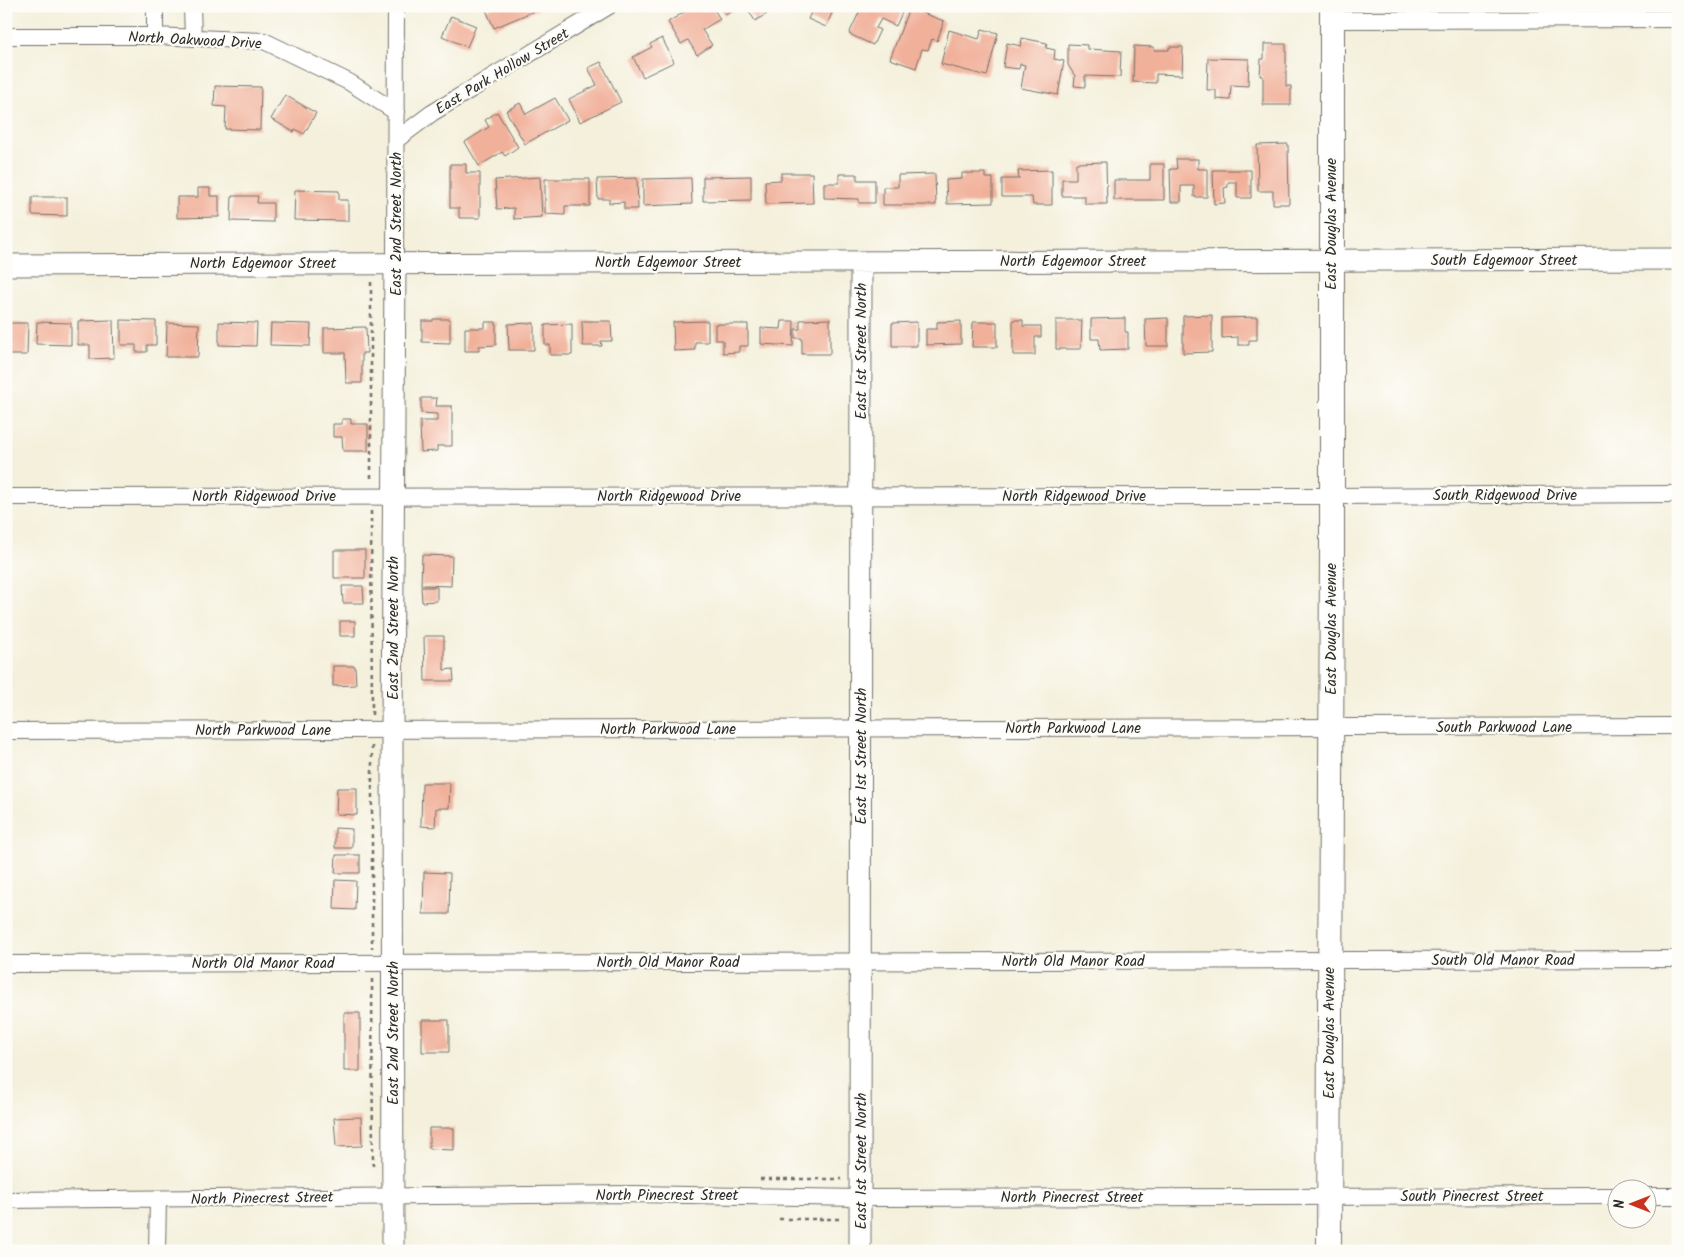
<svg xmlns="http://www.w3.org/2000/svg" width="1684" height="1257" font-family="Kalam,sans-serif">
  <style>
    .building { fill: #f1b09a }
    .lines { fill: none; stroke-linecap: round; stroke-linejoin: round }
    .minor-casing { stroke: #717069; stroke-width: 18 }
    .tertiary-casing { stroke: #717069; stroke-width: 23 }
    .secondary-casing { stroke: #717069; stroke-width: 26 }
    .path { stroke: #717069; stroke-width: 2.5; stroke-dasharray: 4 4; stroke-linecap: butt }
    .minor { stroke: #fff; stroke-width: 16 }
    .tertiary { stroke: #fff; stroke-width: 21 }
    .secondary { stroke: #fff; stroke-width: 24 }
    .labels { text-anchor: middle; stroke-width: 4.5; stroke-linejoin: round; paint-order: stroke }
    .street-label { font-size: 15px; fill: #2b2b2b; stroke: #fdfcf7 }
  </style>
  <rect width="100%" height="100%" fill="#fdfcf7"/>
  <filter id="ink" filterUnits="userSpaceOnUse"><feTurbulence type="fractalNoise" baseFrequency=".02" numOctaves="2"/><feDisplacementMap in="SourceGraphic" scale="10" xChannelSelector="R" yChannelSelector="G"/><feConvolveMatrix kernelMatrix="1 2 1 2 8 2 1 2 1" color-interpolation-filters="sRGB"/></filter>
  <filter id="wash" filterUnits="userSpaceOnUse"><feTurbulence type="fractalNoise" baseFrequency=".0096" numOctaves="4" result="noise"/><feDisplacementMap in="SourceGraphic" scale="20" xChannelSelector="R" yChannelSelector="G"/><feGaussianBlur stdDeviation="1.12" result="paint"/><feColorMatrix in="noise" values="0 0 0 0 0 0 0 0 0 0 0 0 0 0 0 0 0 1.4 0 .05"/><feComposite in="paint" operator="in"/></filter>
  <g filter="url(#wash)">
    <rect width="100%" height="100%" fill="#f4f0dc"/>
    <g id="blocks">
      <path class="building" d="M494 6H538L539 9 494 28 486 10Z
        M694 6H700L701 8 712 6 720 19 702 30 712 45 697 55 688 40 681 44 668 22Z
        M720 6H741L725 15Z
        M746 6H767L770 12 755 21Z
        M814 6H835L826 27 808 19Z
        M862 6H905L896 26 881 19 876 28 880 30 873 45 849 34Z
        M909 8 944 21 937 41 932 39 928 50 922 49 916 68 890 59Z
        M451 16 476 26 467 47 442 36Z
        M982 29 998 33 987 76 941 64 949 30 979 39Z
        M662 38 674 62 643 77 633 57 652 47 650 44Z
        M1022 38 1047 43 1046 48 1055 50 1054 59 1064 61 1058 95 1021 88 1025 65 1020 64 1019 69 1003 67 1007 43 1021 46Z
        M1068 44 1087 45V49L1121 51 1120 77 1085 76V87L1074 86 1075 76 1068 65Z
        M1264 44H1286V86H1291V105H1263V76H1260L1261 59H1264Z
        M1134 46 1154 47V50H1169V47H1183L1182 75 1156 74V83L1133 82Z
        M1208 58 1249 59 1248 86 1231 85 1230 100 1216 99V90H1207Z
        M601 62 621 102 580 122 569 99 597 85 588 68Z
        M215 86 261 87 260 130 225 129 226 107 214 106Z
        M285 95 316 113 304 134 295 129 294 132 271 119Z
        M555 98 568 120 525 144 506 111 520 103 526 114Z
        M497 112 518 147 505 156 502 152 479 166 465 142 489 127 485 120Z
        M1288 144 1289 204H1273V191H1258L1257 145Z
        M1176 159H1198V169H1207V197H1194V186H1181V202H1171L1170 169H1177Z
        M1106 162 1107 204H1085V196H1062V179H1076V163Z
        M450 164H466V173H480V218H459V208H450Z
        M1150 164H1164V200H1114V180H1150Z
        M1052 170V205H1033L1032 197H1002V179H1019L1018 171Z
        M1213 170H1251V198H1237V182H1228V187L1224 188 1225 203 1214 204Z
        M781 173H812L813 203 766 204 765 181 781 180Z
        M962 173H985V178H993V203L947 204 946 180 962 179Z
        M839 174H857V180H875V203H859V199L824 198V183H839Z
        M935 174 936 205H883V187H898V175Z
        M751 176V200L703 201V177Z
        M540 177 542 217 514 219V208L497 209 495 180Z
        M637 178 638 209H624V202L609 203V199H598L597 179Z
        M691 178 692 204 643 206V179Z
        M545 179H590V206H565V215L545 214Z
        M198 188H210V196H219V217L177 218V197H198Z
        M295 190 339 191V200H348V221L294 220Z
        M232 196H258L257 203H273V222L231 221Z
        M32 197H67V216L32 215Z
        M1212 315V352L1183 353V316Z
        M1257 317V340H1249V345H1238V337L1222 338V318Z
        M1125 318V332H1128V349L1100 350 1099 339H1091V319Z
        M1168 318V346H1146L1145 319Z
        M433 319H450V343L422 342V321H433Z
        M830 319V354H802V338H795V329H800V320Z
        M113 320 114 358 90 359V345H78V321Z
        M121 320 156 321V345H147V352H136V345H121Z
        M1013 320H1023V326H1041V337H1035V355H1013Z
        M1056 320H1082L1081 349H1056Z
        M582 321H611L612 341H601L602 346H583Z
        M708 321V342H695V350L674 351 673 322Z
        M782 321H794L793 346 761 344V328L781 329Z
        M961 321V344L926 345V329H937V322Z
        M37 322 71 323V345L36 344Z
        M219 322 257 323 256 346 219 345Z
        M485 322H496V345L479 346V351H465V328H485Z
        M917 322V346H892V323Z
        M973 322H997V347H972Z
        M6 323H28L27 355H6Z
        M167 323 199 324 198 357H166Z
        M271 323 311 324 310 346 270 345Z
        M534 323V350H509L508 324Z
        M572 324V355H550V345H545V325Z
        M715 324H748V346H739V352L723 353V340H715Z
        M366 327 367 353H362V383H346L345 353H324V328Z
        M421 398H437L436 406H452V446H437V451L421 452 420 421H437V414L421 413Z
        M342 419H351V424H368V451H343L342 437H333V424H342Z
        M334 550H365V578H334Z
        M422 555 452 556 451 586 421 585Z
        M342 586H363L364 603H343Z
        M421 587H437V601L422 602Z
        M340 621H355V636H340Z
        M424 636H444V670L453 669 454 681H425Z
        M333 666H355L356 685 333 686Z
        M422 783H450L449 808H436L435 827 421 826Z
        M337 788H357V815L336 814Z
        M335 828 352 829V848H335Z
        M336 855H360V873H335Z
        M424 872 450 873 449 914H423Z
        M335 880 356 881 355 910 334 909Z
        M344 1013H360V1071H344Z
        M422 1020H449V1052H422Z
        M361 1117 362 1146 336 1147 334 1118Z
        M429 1128H454V1150L429 1149Z"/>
    </g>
  </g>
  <g filter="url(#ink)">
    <use href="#blocks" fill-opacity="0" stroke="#717069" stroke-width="1"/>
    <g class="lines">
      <defs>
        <path id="minor" d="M192 6 193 38
          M1331 20 1678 19
          M6 36H155L264 41 349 82 396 112
          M155 36V6
          M396 140 432 113 609 6
          M395 263 396 6
          M6 497 1332 496 1678 494
          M6 731 1678 726
          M6 964 1678 959
          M1646 1196H1678
          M6 1200 634 1194 861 1198 1616 1196
          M157 1251 158 1199"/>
        <path id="tertiary" d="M6 265 1678 259
          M393 1251 392 730 395 263
          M860 1251 861 262"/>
        <path id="secondary" d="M1329 1251 1332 550V6"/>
      </defs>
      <use href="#minor" class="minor-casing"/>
      <use href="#tertiary" class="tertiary-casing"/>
      <use href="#secondary" class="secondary-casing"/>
      <path class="path" d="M371 282V481
        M371 511 372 716
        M372 746V948
        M372 979 373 1166
        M760 1179H842
        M779 1219H843"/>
      <use href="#minor" class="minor"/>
      <use href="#tertiary" class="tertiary"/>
      <use href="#secondary" class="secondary"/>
    </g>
  </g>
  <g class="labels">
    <g class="street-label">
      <text transform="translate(195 40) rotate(3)" y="5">North Oakwood Drive</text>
      <text transform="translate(502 71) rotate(-31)" y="5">East Park Hollow Street</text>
      <text transform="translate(396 224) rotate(-90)" y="5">East 2nd Street North</text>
      <text transform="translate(1331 224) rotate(-90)" y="5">East Douglas Avenue</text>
      <text x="1504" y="265">South Edgemoor Street</text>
      <text x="1073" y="266">North Edgemoor Street</text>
      <text x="668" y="267">North Edgemoor Street</text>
      <text x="263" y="268">North Edgemoor Street</text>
      <text transform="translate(861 351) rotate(-90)" y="5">East 1st Street North</text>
      <text x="1505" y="500">South Ridgewood Drive</text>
      <text x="264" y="501">North Ridgewood Drive</text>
      <text x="669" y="501">North Ridgewood Drive</text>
      <text x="1074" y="501">North Ridgewood Drive</text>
      <text transform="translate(393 628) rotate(-90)" y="5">East 2nd Street North</text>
      <text transform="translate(1331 629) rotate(-90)" y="5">East Douglas Avenue</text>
      <text x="1504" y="732">South Parkwood Lane</text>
      <text x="1073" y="733">North Parkwood Lane</text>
      <text x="668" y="734">North Parkwood Lane</text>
      <text x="263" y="735">North Parkwood Lane</text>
      <text transform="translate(861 756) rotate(-90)" y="5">East 1st Street North</text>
      <text x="1503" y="965">South Old Manor Road</text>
      <text x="1073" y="966">North Old Manor Road</text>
      <text x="668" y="967">North Old Manor Road</text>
      <text x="263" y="968">North Old Manor Road</text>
      <text transform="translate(393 1033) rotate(-90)" y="5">East 2nd Street North</text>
      <text transform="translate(1329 1033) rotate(-90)" y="5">East Douglas Avenue</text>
      <text transform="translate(861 1161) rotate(-90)" y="5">East 1st Street North</text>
      <text x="667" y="1200">North Pinecrest Street</text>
      <text x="1472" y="1201">South Pinecrest Street</text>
      <text x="1072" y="1202">North Pinecrest Street</text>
      <text transform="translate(262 1198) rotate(-1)" y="5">North Pinecrest Street</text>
    </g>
  </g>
  <rect width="1684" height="1257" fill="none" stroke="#fdfcf7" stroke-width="25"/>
  <g transform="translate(1632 1204) rotate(270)"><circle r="24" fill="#fdfcf7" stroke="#a9a8a5"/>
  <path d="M0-4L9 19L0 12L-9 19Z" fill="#c8321e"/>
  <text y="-8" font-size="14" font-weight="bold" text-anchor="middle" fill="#2b2b2b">N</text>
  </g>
</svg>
